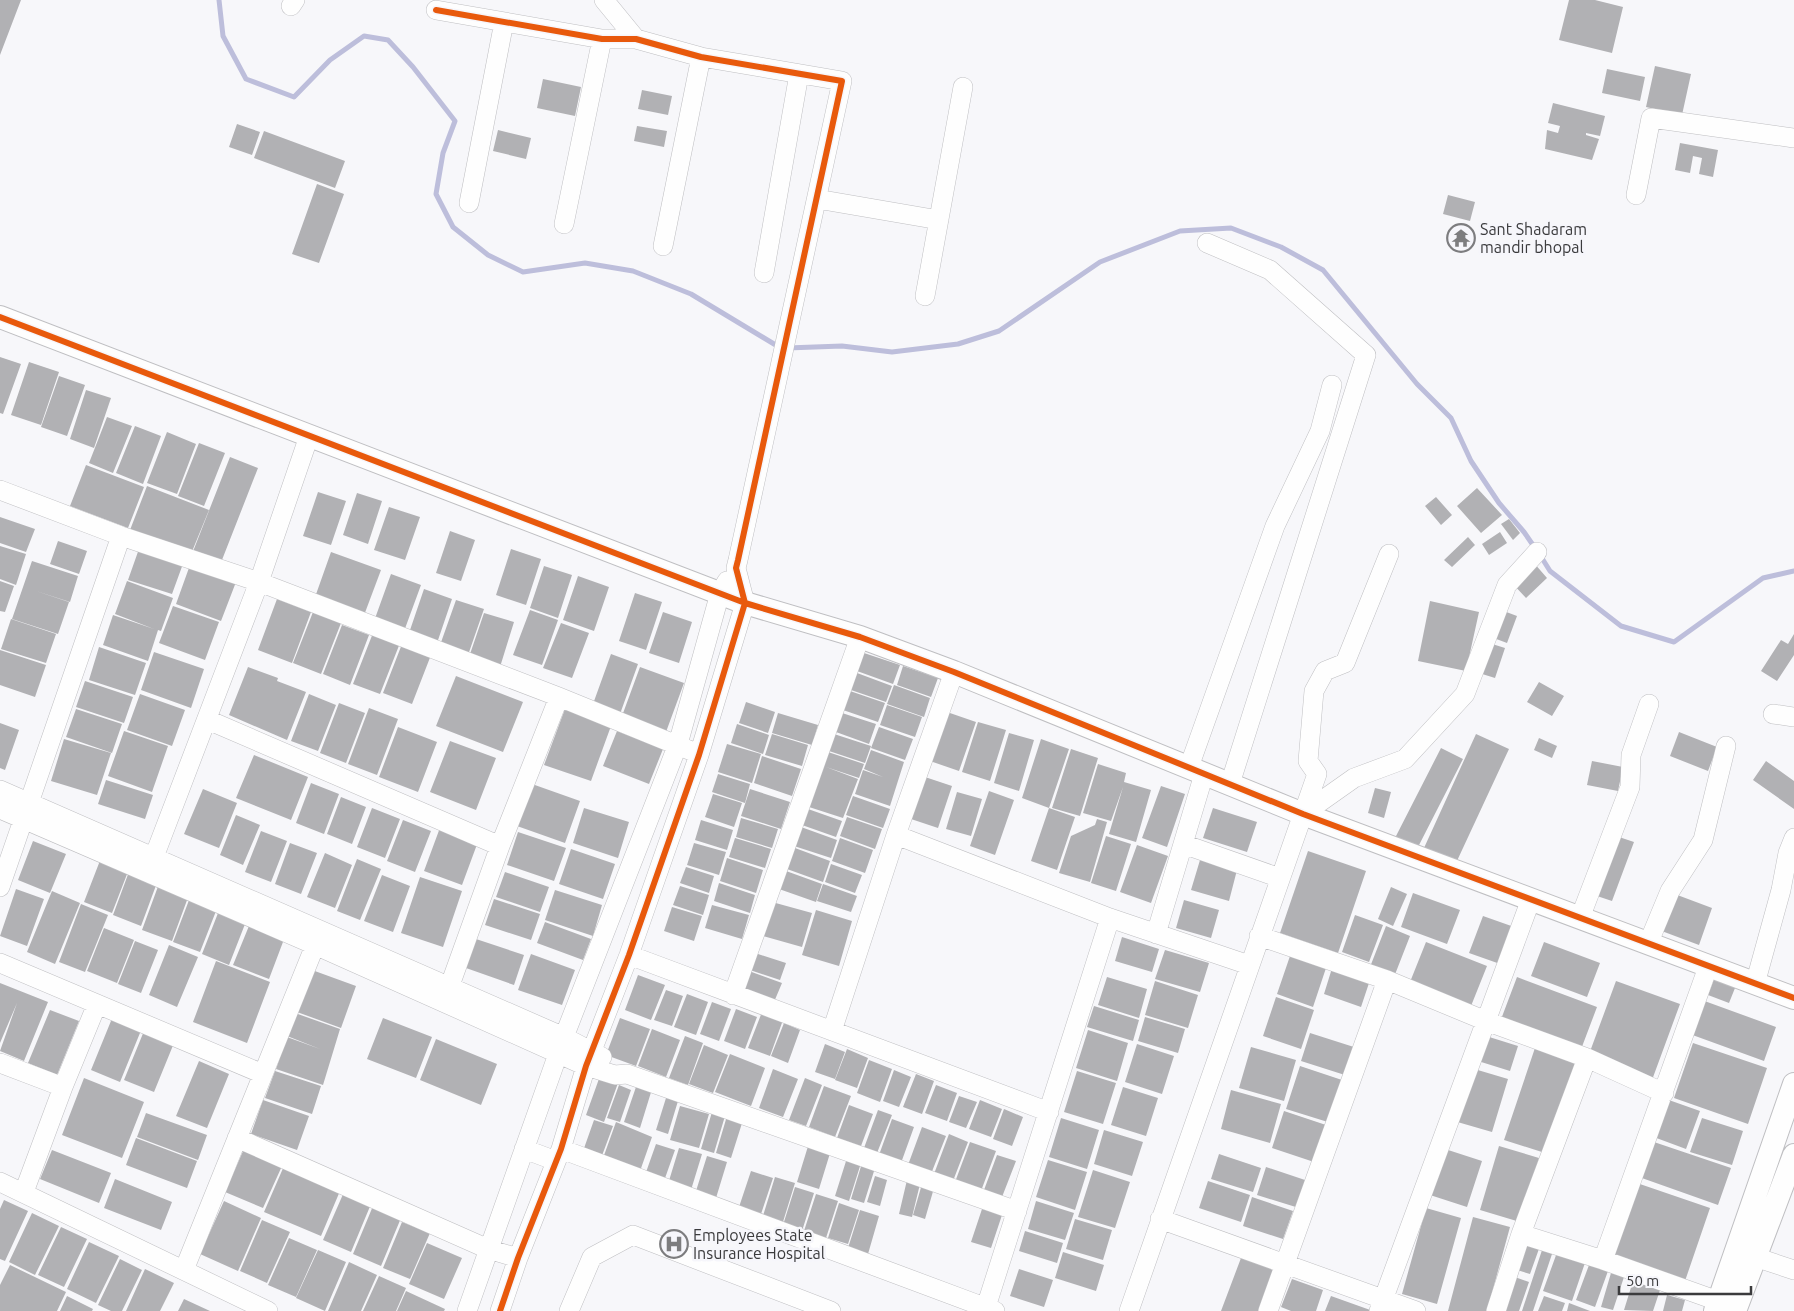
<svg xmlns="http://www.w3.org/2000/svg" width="1794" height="1311" font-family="Ubuntu,sans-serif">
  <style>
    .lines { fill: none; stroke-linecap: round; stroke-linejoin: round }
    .stream { stroke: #bdbedb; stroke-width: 5 }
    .building { fill: #b1b1b4 }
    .minor-casing { stroke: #bfbfc2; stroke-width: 20 }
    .tertiary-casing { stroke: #bfbfc2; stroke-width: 24 }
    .minor { stroke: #fefefe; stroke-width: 19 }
    .tertiary { stroke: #fefefe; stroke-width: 22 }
    .cycleway-casing { stroke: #f6f6fb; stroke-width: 9 }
    .cycleway { stroke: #e8590c; stroke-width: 6 }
    .labels { text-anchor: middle; stroke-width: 5; stroke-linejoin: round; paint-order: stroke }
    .poi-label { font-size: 16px; fill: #3b3b3d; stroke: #f6f6fb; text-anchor: start }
  </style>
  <rect width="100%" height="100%" fill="#f7f7fa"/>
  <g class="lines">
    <path class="stream" d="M219 0 223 36 246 79 294 97 330 60 364 36 388 40 413 67 455 121 443 153 436 194 453 227 488 255 523 272 585 263 633 271 691 294 779 347
      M787 348 842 346 892 352 958 344 999 331 1100 262 1180 231 1231 228 1281 247 1323 270 1417 384 1451 418 1471 461 1499 503 1524 532 1535 548
      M1540 555 1550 571 1621 626 1674 642 1763 578 1794 571"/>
  </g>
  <path class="building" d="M0 0H21L0 55Z
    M1569 0H1595L1623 7 1612 53 1559 40Z
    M1655 66 1691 74 1682 115 1646 107Z
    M1607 69 1645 77 1640 101 1602 93Z
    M543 79 581 87 575 116 537 108Z
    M642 90 672 96 668 115 638 109Z
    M1553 103 1605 116 1600 136 1586 133V135L1599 139 1592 160 1545 149 1547 130 1558 133 1560 126 1548 123Z
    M237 124 260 132 252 155 229 147Z
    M637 126 667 131 664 147 634 141Z
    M498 130 531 138 526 159 493 151Z
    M264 131 345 161 335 188 254 158Z
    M1680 143 1718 150 1713 177 1699 174 1702 158 1693 156 1690 173 1675 170Z
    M317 184 344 194 319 263 292 254Z
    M1448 195 1475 202 1470 221 1443 214Z
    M0 357 21 364 3 414 0 413Z
    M29 362 59 372 41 425 11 415Z
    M59 376 85 385 67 436 41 427Z
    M86 390 111 398 94 448 70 439Z
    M107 417 132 426 113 473 89 463Z
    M135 426 161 436 143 484 116 473Z
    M167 432 196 444 177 494 147 483Z
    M199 443 225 453 204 506 178 496Z
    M230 457 258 468 220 565 192 554Z
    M86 465 144 487 128 528 70 506Z
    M147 486 209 510 191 554 130 530Z
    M1477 488 1502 515 1481 533 1457 506Z
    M318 492 346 501 331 545 303 536Z
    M357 493 382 501 368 544 343 535Z
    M1436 497 1452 515 1441 525 1425 506Z
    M389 507 420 517 405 560 374 550Z
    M0 517 35 529 26 552 0 543Z
    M1509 519 1520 533 1513 540 1501 524Z
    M450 531 475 540 461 581 436 573Z
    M1500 532 1507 543 1489 555 1482 544Z
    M1468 537 1475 545 1452 567 1444 560Z
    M58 541 87 551 79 574 50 564Z
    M0 546 26 554 16 585 0 579Z
    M140 546 184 561 172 594 128 580Z
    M511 549 541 559 526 605 496 595Z
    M331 552 381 570 363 618 314 600Z
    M32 561 78 576 70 602 36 591 69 602 58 634 12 619Z
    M1534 563 1547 578 1526 598 1512 583Z
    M190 565 236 582 221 621 176 604Z
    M544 566 572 575 558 618 530 608Z
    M391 574 421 585 403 634 373 624Z
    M578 576 609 587 594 631 563 620Z
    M0 581 14 586 5 612 0 611Z
    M127 581 173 598 161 631 158 630 148 661 103 645 113 615 154 629 115 614Z
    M424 589 452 599 436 646 408 636Z
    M635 593 662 602 646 650 619 641Z
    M277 599 311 612 292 663 258 650Z
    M456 600 484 609 467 658 439 648Z
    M1430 601 1479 612 1466 671 1418 661Z
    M173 606 219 622 205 660 159 643Z
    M530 610 558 620 542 665 513 655Z
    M1501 610 1517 616 1507 643 1491 637Z
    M313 612 341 623 321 674 293 663Z
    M663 612 692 622 679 663 649 653Z
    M484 613 514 622 500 667 469 657Z
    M11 619 56 634 46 663 1 649Z
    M561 623 589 633 572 678 543 668Z
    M342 625 369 635 350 685 323 674Z
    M373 633 400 643 380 694 353 684Z
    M1794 634V655L1777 681 1761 671 1781 640 1788 644Z
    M1489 643 1505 648 1495 678 1479 673Z
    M402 644 431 655 412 704 383 693Z
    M99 647 146 663 135 695 89 680Z
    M0 650 46 665 35 697 0 685Z
    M154 652 204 669 191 708 141 690Z
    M864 653 900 665 893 684 857 671Z
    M611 654 638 664 620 714 593 704Z
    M903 666 938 678 931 697 897 685Z
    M248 667 278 678 277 681 306 692 287 740 229 715Z
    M640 667 684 683 666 732 622 716Z
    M857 673 892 686 886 702 851 690Z
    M456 676 523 702 503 752 436 726Z
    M85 681 133 697 124 723 76 707Z
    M1539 682 1564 696 1552 716 1527 702Z
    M894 685 930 698 924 717 887 704Z
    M850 691 885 703 878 722 843 710Z
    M140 694 185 710 172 746 127 730Z
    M309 694 336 705 318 751 291 741Z
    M746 702 775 712 768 733 739 723Z
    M339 703 365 713 346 763 320 753Z
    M887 705 922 717 915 737 880 725Z
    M369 708 398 719 377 775 348 764Z
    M76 709 122 724 112 753 66 737Z
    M565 709 611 726 591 781 544 765Z
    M947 712 976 722 959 771 930 761Z
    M778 713 818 725 812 745 772 733Z
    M842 713 876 724 869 744 836 732Z
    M978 722 1006 730 990 781 962 772Z
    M0 723 19 730 5 770 0 768Z
    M737 724 769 735 763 754 731 743Z
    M398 727 437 742 418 792 379 777Z
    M879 727 913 739 905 760 871 748Z
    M124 731 168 746 152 792 108 776Z
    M617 731 663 749 649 784 603 766Z
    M1679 732 1717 747 1708 771 1670 756Z
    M1009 733 1034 740 1019 791 994 783Z
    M772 734 808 745 802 766 765 755Z
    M834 734 871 746 865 763 829 751Z
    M1476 734 1509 749 1456 863 1424 848Z
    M1539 738 1557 746 1552 758 1534 750Z
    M64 739 111 753 97 795 51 781Z
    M1041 739 1069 749 1049 808 1022 798Z
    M450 741 496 758 476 810 430 792Z
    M727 744 761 754 752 783 718 772Z
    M1441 748 1463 759 1417 849 1395 838Z
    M1071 749 1098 758 1080 816 1052 808Z
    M871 750 904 762 890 806 855 794 863 770 883 777 864 769Z
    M828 752 864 764 859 778 826 767 858 779 843 818 809 807Z
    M254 755 308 777 291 820 236 798Z
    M762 756 801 769 792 796 754 783Z
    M1592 761 1623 767 1618 791 1587 785Z
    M1766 761 1794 781V809L1753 780Z
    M1098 764 1126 773 1124 782 1151 790 1136 842 1109 834 1123 787 1111 821 1083 813Z
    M718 774 750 784 745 803 712 792Z
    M922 776 952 786 938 828 908 818Z
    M106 780 153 795 145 819 98 804Z
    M311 783 339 794 324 834 296 823Z
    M532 784 580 801 565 843 517 826Z
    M1161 786 1185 794 1167 847 1142 838Z
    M1375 788 1391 792 1384 818 1368 813Z
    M203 789 237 803 219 848 184 834Z
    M750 789 790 802 781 829 741 816Z
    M989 791 1014 800 995 855 970 846Z
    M957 792 982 799 971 836 946 829Z
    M713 794 742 803 734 827 705 817Z
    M853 796 890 809 883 828 846 815Z
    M341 797 366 807 352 844 327 834Z
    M372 808 400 819 385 858 357 847Z
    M584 808 629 822 618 858 573 843Z
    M1049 808 1075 817 1057 870 1031 861Z
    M1213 808 1257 822 1247 852 1203 838Z
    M808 809 842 821 836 837 802 825Z
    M236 815 260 825 243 865 220 855Z
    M847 817 882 829 875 849 840 836Z
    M741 818 778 829 772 848 736 837Z
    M1097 819 1107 822 1090 882 1059 873 1071 836 1095 825Z
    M403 820 431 831 415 872 387 861Z
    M701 820 733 830 727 850 695 840Z
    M441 825 479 839 462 885 424 871Z
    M801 827 837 840 831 858 794 846Z
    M261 831 287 841 271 882 245 872Z
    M518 832 566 848 554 881 507 865Z
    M1613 835 1634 842 1612 901 1591 894Z
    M1106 836 1131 844 1116 891 1091 883Z
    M735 838 771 849 765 868 729 857Z
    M840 838 873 850 865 873 832 861Z
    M33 841 66 854 50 893 18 880Z
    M290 843 317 853 301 894 275 884Z
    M694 843 726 852 719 875 687 865Z
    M1137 845 1168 856 1151 903 1120 892Z
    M795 848 830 861 823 882 787 869Z
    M571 849 615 864 603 899 559 884Z
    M1308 851 1366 871 1338 953 1280 933Z
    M325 853 352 865 335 908 307 897Z
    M101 858 129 869 112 913 84 902Z
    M727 858 763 870 756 893 720 881Z
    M357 859 381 869 360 920 337 911Z
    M1200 860 1237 870 1229 901 1191 890Z
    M831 864 862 875 855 893 825 882Z
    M686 867 714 876 709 893 680 883Z
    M130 869 158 880 141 926 113 915Z
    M786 871 822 884 816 902 779 889Z
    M505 872 549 887 540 912 496 897Z
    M382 875 410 886 393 932 364 921Z
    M420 877 462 891 443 947 401 933Z
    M160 881 190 892 172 941 142 930Z
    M719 883 755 895 750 913 714 901Z
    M823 884 857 896 851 912 817 901Z
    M680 886 709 895 703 915 673 905Z
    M1391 887 1407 894 1393 926 1378 919Z
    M16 889 44 899 27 946 0 936Z
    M555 890 602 905 593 936 545 920Z
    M52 891 80 903 55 964 27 952Z
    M1413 893 1460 910 1447 944 1401 927Z
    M1672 893 1712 908 1699 945 1659 930Z
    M191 895 218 906 200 952 173 942Z
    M494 899 540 914 531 940 485 925Z
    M1184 900 1219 910 1211 938 1176 928Z
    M772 902 812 913 802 947 763 936Z
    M81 904 108 915 85 972 59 962Z
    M712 905 749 915 742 939 705 928Z
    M672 907 702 916 694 941 664 931Z
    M220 908 247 919 229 965 202 954Z
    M816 910 852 921 839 966 802 955Z
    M1355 915 1383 925 1369 962 1342 952Z
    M1483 916 1517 928 1503 965 1469 953Z
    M251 921 286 934 269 979 233 965Z
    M545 922 591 939 583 960 537 943Z
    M1386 926 1410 936 1394 977 1370 967Z
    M104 928 134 940 117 983 87 971Z
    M1122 937 1159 949 1152 972 1115 961Z
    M476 939 524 955 514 985 466 968Z
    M135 941 158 950 141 993 118 984Z
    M1426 942 1487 966 1471 1006 1410 982Z
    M1544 942 1600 963 1587 997 1531 976Z
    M169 945 198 957 177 1007 149 995Z
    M1165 950 1209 963 1200 992 1155 979Z
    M755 953 786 963 780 980 750 970Z
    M531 954 575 970 562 1005 518 990Z
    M1290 956 1326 968 1313 1007 1277 994Z
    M216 961 270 982 247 1043 193 1022Z
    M1333 965 1371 977 1361 1007 1324 994Z
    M312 970 356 986 341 1028 297 1012Z
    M749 971 782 983 774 1002 742 991Z
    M1716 974 1737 983 1729 1003 1708 995Z
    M638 975 665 985 651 1020 625 1010Z
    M1107 977 1147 989 1139 1018 1098 1005Z
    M1517 977 1597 1007 1580 1052 1500 1022Z
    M1155 981 1198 995 1188 1028 1145 1015Z
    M1616 981 1680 1004 1652 1080 1588 1057Z
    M0 983 48 1002 24 1061 0 1051 17 1003 0 1043Z
    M666 990 683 996 672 1026 654 1020Z
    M687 994 708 1002 696 1035 674 1027Z
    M1276 997 1314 1010 1301 1049 1263 1036Z
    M1699 999 1776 1027 1764 1061 1687 1033Z
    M712 1002 731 1009 719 1041 700 1034Z
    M1094 1006 1139 1020 1133 1041 1087 1027Z
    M736 1009 757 1017 745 1049 724 1041Z
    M50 1010 79 1021 57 1075 28 1063Z
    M762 1012 783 1020 770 1056 748 1048Z
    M295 1013 340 1029 323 1085 276 1069 287 1037 320 1049 287 1036Z
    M113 1016 142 1028 120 1082 91 1070Z
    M1145 1017 1185 1029 1178 1053 1138 1041Z
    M383 1018 432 1037 416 1078 367 1059Z
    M620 1018 650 1029 636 1066 606 1055Z
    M784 1023 800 1030 788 1063 771 1056Z
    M652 1029 680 1040 666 1077 638 1066Z
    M1088 1030 1128 1043 1117 1081 1076 1068Z
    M144 1031 174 1043 154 1092 124 1080Z
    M1310 1033 1357 1048 1348 1076 1301 1061Z
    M685 1036 703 1043 688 1085 669 1078Z
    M1486 1036 1518 1046 1510 1071 1478 1061Z
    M436 1039 497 1064 481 1105 420 1080Z
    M1537 1042 1578 1056 1545 1153 1504 1140Z
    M1693 1043 1767 1068 1748 1124 1674 1098Z
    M825 1044 845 1052 835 1079 815 1072Z
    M1137 1044 1174 1056 1162 1094 1125 1082Z
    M704 1045 728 1055 713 1093 689 1084Z
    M1251 1047 1296 1060 1284 1101 1239 1088Z
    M847 1049 868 1058 857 1088 835 1080Z
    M730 1054 765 1068 751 1106 715 1092Z
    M869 1060 892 1069 880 1102 857 1093Z
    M199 1061 229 1074 207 1128 176 1116Z
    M1300 1066 1345 1081 1331 1123 1286 1109Z
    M1471 1068 1508 1079 1492 1132 1454 1121Z
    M773 1069 798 1079 783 1117 759 1108Z
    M894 1070 911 1077 899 1107 883 1101Z
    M275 1071 321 1086 312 1114 265 1098Z
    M1077 1071 1116 1083 1103 1124 1064 1112Z
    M916 1074 934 1081 922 1114 903 1107Z
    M600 1076 618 1083 604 1122 586 1115Z
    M84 1078 144 1102 122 1158 62 1135Z
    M805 1078 822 1085 806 1126 789 1120Z
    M637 1084 652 1089 640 1128 624 1122Z
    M619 1085 631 1090 620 1122 607 1118Z
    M936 1085 957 1093 947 1121 925 1113Z
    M824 1086 851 1096 835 1137 809 1127Z
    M1123 1087 1158 1098 1146 1136 1111 1125Z
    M1231 1090 1281 1104 1270 1143 1221 1129Z
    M959 1096 977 1102 966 1128 949 1122Z
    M666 1098 678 1101 668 1134 656 1130Z
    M1666 1099 1700 1111 1686 1149 1651 1136Z
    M263 1100 309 1116 297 1150 251 1134Z
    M980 1100 1002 1109 991 1137 969 1129Z
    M849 1105 873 1114 861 1146 837 1138Z
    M680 1106 709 1114 699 1148 670 1140Z
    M1004 1109 1023 1117 1012 1146 993 1139Z
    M878 1110 892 1115 877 1153 864 1148Z
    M1284 1111 1326 1125 1314 1162 1272 1148Z
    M712 1112 725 1116 714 1153 701 1149Z
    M146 1113 207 1135 198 1160 137 1137Z
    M727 1116 743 1120 731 1158 716 1153Z
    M1061 1118 1099 1130 1087 1169 1049 1157Z
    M1702 1118 1743 1131 1732 1165 1690 1152Z
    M892 1119 914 1127 901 1163 879 1155Z
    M594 1120 613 1126 600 1161 582 1154Z
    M616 1122 652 1137 639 1174 602 1161Z
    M922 1127 946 1136 931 1174 908 1165Z
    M1104 1130 1143 1142 1132 1176 1094 1164Z
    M949 1134 968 1142 953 1181 934 1174Z
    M136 1138 197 1161 187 1188 126 1165Z
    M1651 1141 1731 1168 1718 1205 1639 1177Z
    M970 1142 996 1151 981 1191 955 1182Z
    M809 1143 831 1150 819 1189 797 1182Z
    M656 1144 675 1150 664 1181 645 1175Z
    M1499 1146 1539 1158 1520 1222 1480 1210Z
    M679 1148 702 1154 691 1190 668 1184Z
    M244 1149 282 1166 263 1208 225 1192Z
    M1445 1149 1482 1161 1467 1207 1430 1195Z
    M52 1150 111 1173 99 1203 40 1179Z
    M1219 1154 1261 1168 1253 1192 1211 1179Z
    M997 1155 1016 1161 1002 1197 984 1190Z
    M707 1156 727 1162 716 1198 696 1191Z
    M847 1158 861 1163 849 1201 835 1196Z
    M1048 1160 1087 1172 1075 1210 1036 1197Z
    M862 1163 875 1168 864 1203 851 1199Z
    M284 1166 340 1191 321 1236 264 1212Z
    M1266 1167 1308 1181 1299 1208 1257 1195Z
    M1093 1170 1130 1182 1115 1228 1078 1217Z
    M751 1171 773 1178 760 1217 738 1210Z
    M875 1176 887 1180 880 1206 867 1202Z
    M775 1177 795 1183 782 1225 762 1219Z
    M115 1179 172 1202 161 1230 104 1208Z
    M907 1180 920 1184 912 1217 899 1214Z
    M1208 1181 1250 1195 1241 1222 1199 1208Z
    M1634 1182 1710 1208 1685 1281 1609 1255Z
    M922 1184 934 1188 925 1219 913 1215Z
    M795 1187 814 1193 802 1231 783 1225Z
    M344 1192 371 1204 351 1252 323 1240Z
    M816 1194 838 1201 826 1238 804 1231Z
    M1252 1197 1293 1211 1283 1239 1243 1226Z
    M4 1200 28 1211 5 1261 0 1259V1209Z
    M224 1201 261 1218 238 1271 200 1254Z
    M1036 1201 1074 1213 1065 1240 1028 1229Z
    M839 1203 859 1210 848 1244 828 1238Z
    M373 1206 401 1218 381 1266 353 1254Z
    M1426 1208 1461 1218 1437 1304 1402 1294Z
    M982 1209 1002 1215 991 1248 971 1242Z
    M860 1210 879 1216 868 1254 848 1248Z
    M32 1213 59 1226 35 1275 9 1262Z
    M1473 1217 1510 1227 1487 1311H1448Z
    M1075 1219 1112 1230 1103 1260 1066 1249Z
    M262 1220 290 1232 267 1283 240 1271Z
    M402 1222 430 1233 410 1279 383 1268Z
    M61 1227 87 1239 64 1287 38 1275Z
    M1025 1231 1063 1243 1057 1263 1019 1251Z
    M289 1238 317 1250 296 1297 268 1285Z
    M1524 1241 1540 1246 1530 1274 1514 1269Z
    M89 1242 119 1256 96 1303 67 1289Z
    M427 1243 462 1258 444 1299 409 1284Z
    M1543 1247 1553 1251 1533 1311H1522Z
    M1559 1247 1587 1257 1572 1301 1543 1291Z
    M318 1250 346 1262 325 1311 296 1298Z
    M1063 1252 1104 1265 1096 1291 1055 1278Z
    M1241 1258 1274 1270 1259 1311H1221Z
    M120 1259 142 1270 122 1311H111L98 1305Z
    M349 1262 377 1275 361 1311H328Z
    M10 1265 66 1292 57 1311H0V1285Z
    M1589 1265 1608 1271 1595 1307 1576 1300Z
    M145 1269 174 1283 160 1311H126Z
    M1019 1269 1053 1280 1044 1307 1010 1296Z
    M1611 1273 1624 1277 1613 1310 1601 1307Z
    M379 1276 406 1288 396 1311H363Z
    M1512 1276 1529 1282 1519 1311H1500Z
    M1292 1279 1323 1290 1316 1311H1291L1281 1307Z
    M1633 1281 1660 1290 1653 1311 1624 1310Z
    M406 1291 445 1309 444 1311H397Z
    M1667 1295 1685 1300 1682 1311H1663Z
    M67 1296 93 1309 92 1311H60Z
    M1331 1296 1373 1311H1325Z
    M1544 1296 1565 1303 1562 1311H1538Z
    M184 1299 210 1311H178Z
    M1569 1303 1590 1311H1567Z"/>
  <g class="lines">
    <defs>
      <path id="minor" d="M604 0 636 39
        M291 6 295 0
        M436 10 602 39H636L701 57 842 81 738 560 736 568 745 603 699 755 629 955 586 1066 561 1149 518 1258 500 1311
        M1636 195 1651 118 1794 138
        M817 199 939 220
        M469 203 504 22
        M564 224 602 39
        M1207 243 1270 270 1366 355 1230 784
        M663 246 701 57
        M764 273 799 74
        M925 296 963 87
        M0 490 121 536 259 582 559 697 689 750
        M1773 714 1794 717
        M208 720 500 846
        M1189 767 1275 526 1320 431 1332 385
        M0 790 564 1037 602 1057
        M0 809 315 945 586 1066 615 1075 627 1074 1017 1211
        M1303 814 1354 778 1405 759 1465 694 1507 585 1537 552
        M896 835 1110 918 1249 965
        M1183 844 1280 878
        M154 857 259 582 309 436
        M0 887 121 536
        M1580 918 1630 787 1631 755 1649 704
        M1156 934 1204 774
        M1259 936 1387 980 1486 1021 1587 1058 1664 1093
        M1648 944 1670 891 1703 840 1726 746
        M629 955 1049 1112
        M0 963 263 1074
        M1755 984 1781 890 1788 853 1794 838
        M449 988 500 846 559 697
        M733 995 860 637
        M832 1031 896 835 954 672
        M0 1063 63 1087 24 1192
        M63 1087 97 1004
        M237 1138 488 1249 518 1258
        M524 1149 556 1161
        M561 1149 995 1311
        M0 1182 268 1311
        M1160 1219 1416 1311
        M1521 1234 1603 1260 1718 1301
        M1743 1253 1794 1270
        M1603 1260 1708 967
        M184 1270 320 933
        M986 1307 1110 918
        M467 1311 564 1037 678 744 720 593 727 581
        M569 1311 592 1257 633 1235 831 1311
        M1129 1311 1317 774 1308 761 1314 691 1325 671 1345 663 1389 554
        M1268 1311 1387 980
        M1379 1311 1531 899
        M1496 1311 1521 1234 1587 1058"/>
      <path id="tertiary" d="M0 317 745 603 860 637 954 672 1303 814 1794 998
        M1715 1311 1794 1084
        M1735 1311 1794 1155"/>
    </defs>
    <use href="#minor" class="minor-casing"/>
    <use href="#tertiary" class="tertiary-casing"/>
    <use href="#minor" class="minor"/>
    <use href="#tertiary" class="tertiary"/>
    <defs>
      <path id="cycleway" d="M436 10 602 39H636L701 57 842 81 738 560 736 568 745 603 699 755 629 955 586 1066 561 1149 518 1258 500 1311
        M0 317 745 603 860 637 954 672 1303 814 1794 998"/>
    </defs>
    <use href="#cycleway" class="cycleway-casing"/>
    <use href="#cycleway" class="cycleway"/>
  </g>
  <defs>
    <symbol id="temple-ring" viewBox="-11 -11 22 22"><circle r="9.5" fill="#f6f6fb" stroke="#7d7d7f" stroke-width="1.5"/><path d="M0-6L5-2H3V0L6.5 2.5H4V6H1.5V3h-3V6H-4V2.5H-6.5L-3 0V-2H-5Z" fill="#7d7d7f"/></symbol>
    <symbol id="hospital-ring" viewBox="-11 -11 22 22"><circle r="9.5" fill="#f6f6fb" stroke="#7d7d7f" stroke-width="1.5"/><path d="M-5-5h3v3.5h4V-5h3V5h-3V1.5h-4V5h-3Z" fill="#7d7d7f"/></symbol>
  </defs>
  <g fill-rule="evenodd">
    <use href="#temple-ring" x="1445" y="222" width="32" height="32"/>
    <use href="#hospital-ring" x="658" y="1228" width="32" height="32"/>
  </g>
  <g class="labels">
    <g class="poi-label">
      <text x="1480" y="235">Sant Shadaram<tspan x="1480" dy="18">mandir bhopal</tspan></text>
      <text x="693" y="1241">Employees State<tspan x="693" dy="18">Insurance Hospital</tspan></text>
    </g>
  </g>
  <path d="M1619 1286v8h132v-8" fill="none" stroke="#3b3b3d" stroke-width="2.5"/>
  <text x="1626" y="1286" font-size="15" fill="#3b3b3d" stroke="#f6f6fb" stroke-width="4" paint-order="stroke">50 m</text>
</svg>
